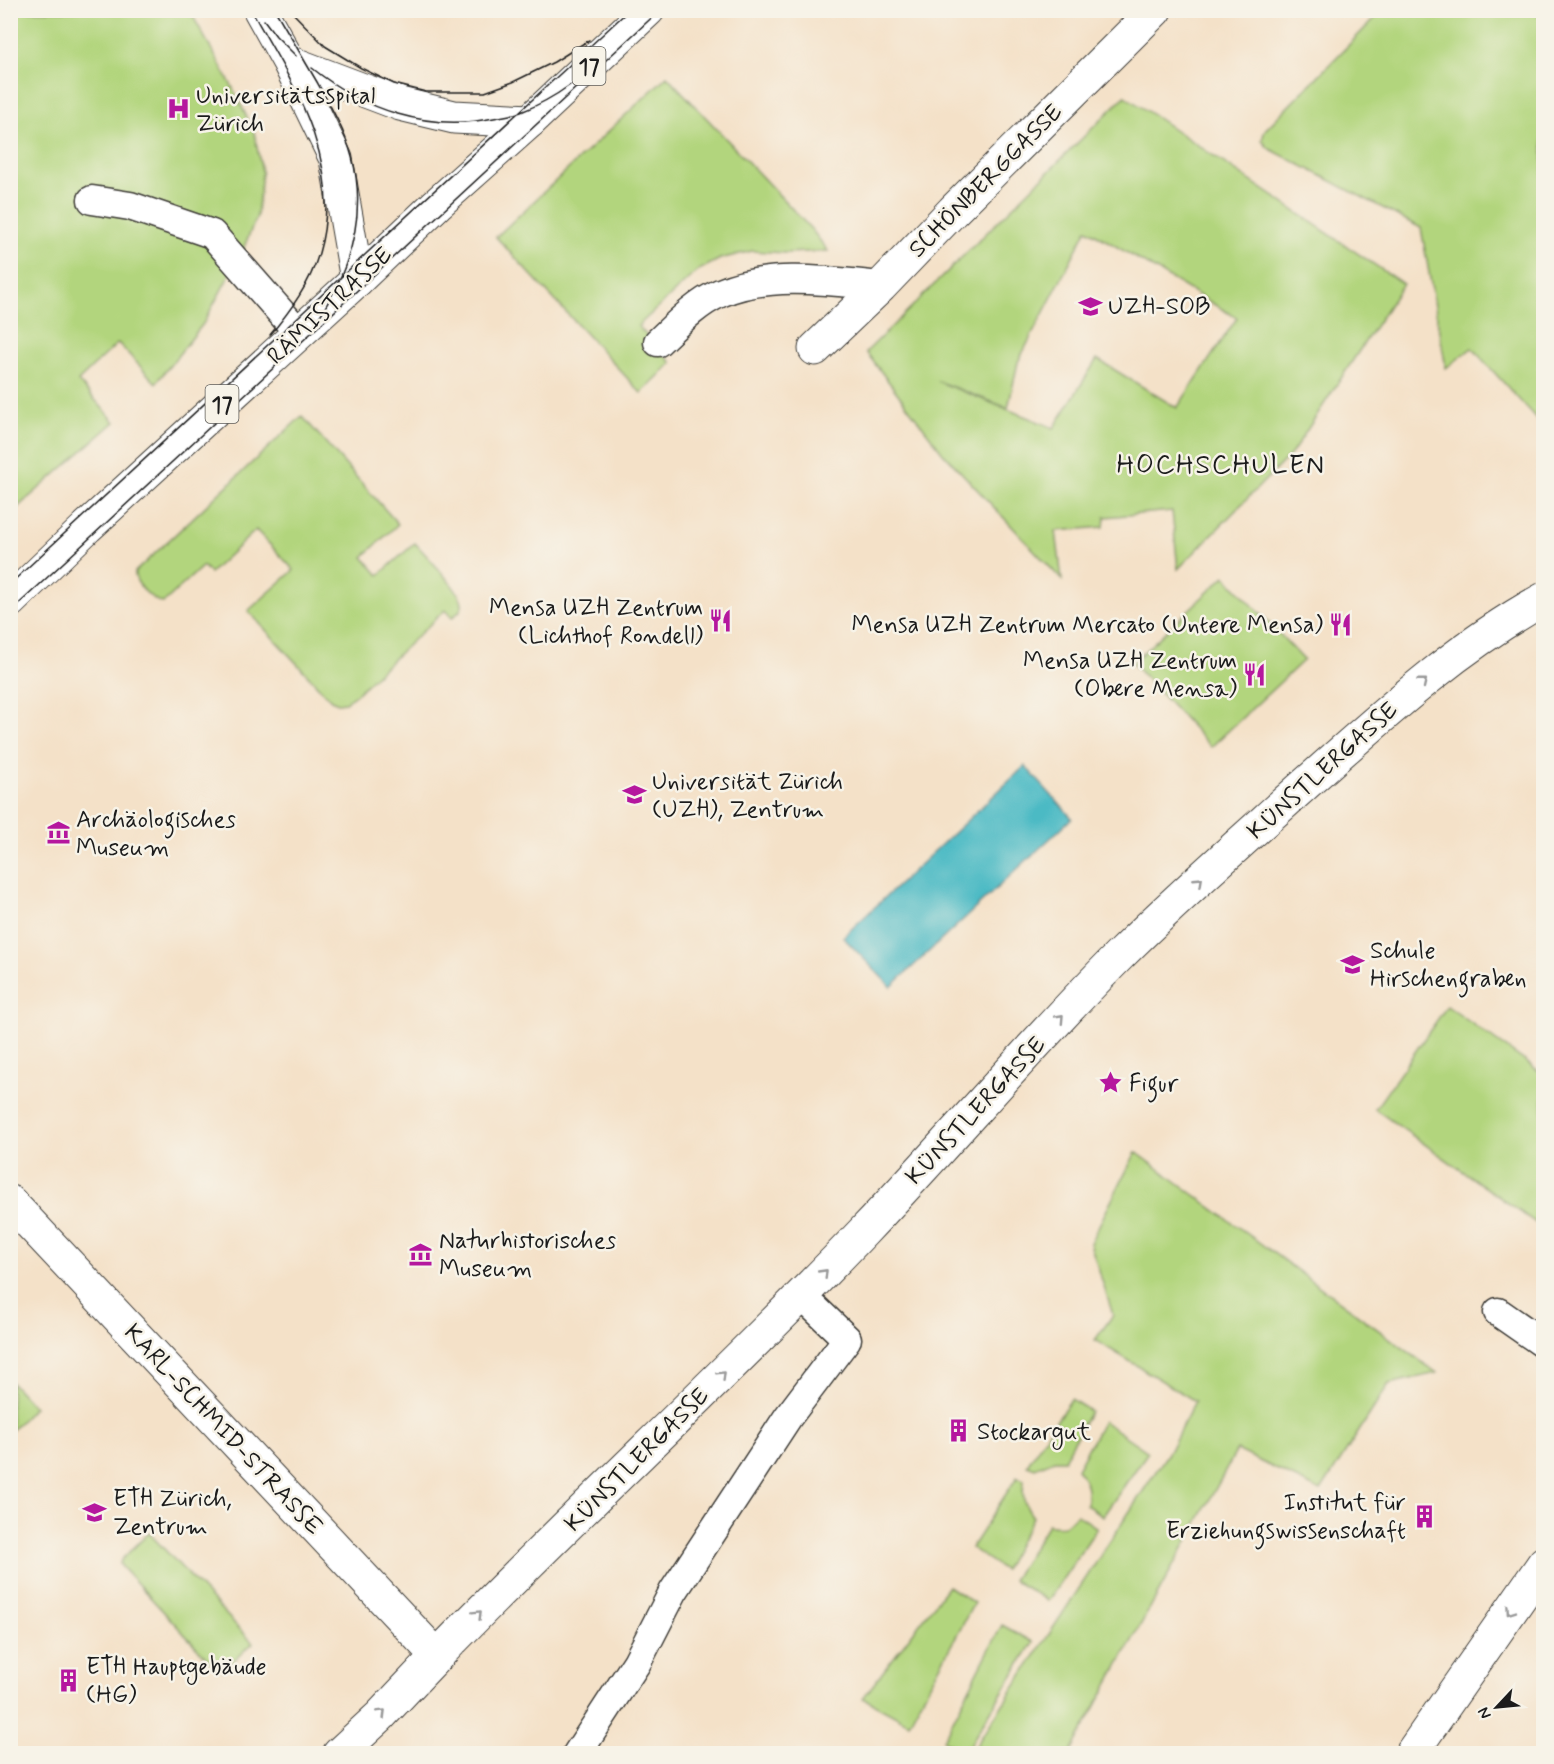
<svg xmlns="http://www.w3.org/2000/svg" width="1554" height="1764" font-family="Mynerve,sans-serif">
  <style>
    .green { fill: #b2d57d; stroke: #67784c; stroke-width: 1.5; fill-rule: evenodd }
    .water { fill: #4cbac4; stroke: #346b70; stroke-width: 1.5 }
    .lines { fill: none; stroke-linecap: round; stroke-linejoin: round }
    .service-casing { stroke: #3c3a36; stroke-width: 31 }
    .minor-casing { stroke: #3c3a36; stroke-width: 35 }
    .tertiary-casing { stroke: #3c3a36; stroke-width: 35 }
    .primary-casing { stroke: #3c3a36; stroke-width: 35 }
    .service { stroke: #fff; stroke-width: 28 }
    .minor { stroke: #fff; stroke-width: 33 }
    .tertiary { stroke: #fff; stroke-width: 33 }
    .primary { stroke: #fff; stroke-width: 33 }
    .tram { stroke: #1c1c1c; stroke-width: 1.5 }
    .oneway { stroke: #999 }
    .labels { text-anchor: middle; stroke-width: 5; stroke-linejoin: round; paint-order: stroke }
    .shield { fill: #f7f3e8; stroke: #5e5c59; stroke-width: 1.5 }
    .shield-label { font-size: 22px; font-weight: bold; fill: #1c1c1c }
    .poi-label { font-size: 24px; fill: #1c1c1c; stroke: #f7f3e8; text-anchor: start }
    .street-label { font-size: 24px; fill: #1c1c1c; stroke: #f7f3e8 }
    .quarter-label { font-size: 27px; letter-spacing: 1.5px; fill: #1c1c1c; stroke: #f7f3e8 }
  </style>
  <rect width="100%" height="100%" fill="#f7f3e8"/>
  <filter id="ink" filterUnits="userSpaceOnUse"><feTurbulence type="fractalNoise" baseFrequency=".0167" numOctaves="2"/><feDisplacementMap in="SourceGraphic" scale="12" xChannelSelector="R" yChannelSelector="G"/><feConvolveMatrix kernelMatrix="1 2 1 2 8 2 1 2 1" color-interpolation-filters="sRGB"/></filter>
  <filter id="wash" filterUnits="userSpaceOnUse"><feTurbulence type="fractalNoise" baseFrequency=".008" numOctaves="4" result="noise"/><feDisplacementMap in="SourceGraphic" scale="24" xChannelSelector="R" yChannelSelector="G"/><feGaussianBlur stdDeviation="1.35" result="paint"/><feColorMatrix in="noise" values="0 0 0 0 0 0 0 0 0 0 0 0 0 0 0 0 0 1.4 0 .05"/><feComposite in="paint" operator="in"/></filter>
  <g filter="url(#wash)">
    <rect width="100%" height="100%" fill="#f4e1c8"/>
    <path class="green" d="M1383 10 1534 11 1543 21V426L1472 348 1446 368 1421 228 1268 148 1262 140 1265 130Z
      M11 11H190L232 86 254 132 262 172 257 216 242 252 203 324 156 383 118 343 78 381 115 422 11 513Z
      M667 76 812 230 828 251 786 253 752 251 720 259 697 271 638 326 672 363 641 393 496 237Z
      M1125 96 1403 284 1292 453 1178 569 1172 511 1105 517 1104 527 1056 531 1062 580 943 453 866 352ZM1087 229 1237 318 1177 408 1097 359 1054 428 937 381 1008 408 1018 362Z
      M302 416 398 524 363 557 379 575 415 543C424 553 462 592 462 603 463 610 457 613 452 618L445 610 353 697 345 702 338 703 331 700 248 611 294 570 256 530 210 573 203 566 163 603C152 601 133 582 135 572Z
      M1225 576 1304 660 1211 747 1132 663Z
      M1447 1006 1543 1074V1228L1375 1109Z
      M1136 1152 1437 1373 1389 1384 1321 1491 1237 1450 1070 1753H971L1170 1450 1195 1401 1095 1340 1113 1315 1090 1243Z
      M11 1382 34 1407 11 1431Z
      M1071 1399 1090 1411 1064 1460H1054L1035 1468 1027 1465Z
      M1103 1421 1148 1452 1103 1516 1086 1505C1089 1490 1087 1481 1077 1469Z
      M1017 1477 1024 1480C1022 1495 1023 1504 1033 1517L1004 1570 971 1548Z
      M1077 1514 1097 1528 1048 1601 1013 1580 1048 1524C1063 1528 1067 1525 1077 1514Z
      M149 1533 253 1643 223 1670 216 1668 122 1567 120 1564 121 1560Z
      M948 1586 974 1603 909 1723 863 1698Z
      M1002 1625 1033 1642 965 1753H963L943 1740Z"/>
    <path class="water" d="M1025 766 1072 818 891 987 843 937Z"/>
  </g>
  <g filter="url(#ink)">
    <g class="lines">
      <defs>
        <path id="service" d="M92 200 130 206 212 234 299 333
          M658 342C677 324 696 304 720 293 767 272 831 281 881 286
          M1498 1312 1544 1344
          M577 1754 637 1662 673 1592 788 1417 847 1339 801 1295"/>
        <path id="minor" d="M815 349 881 286 953 211 1155 10
          M437 1656C576 1512 725 1377 863 1232 950 1141 1031 1044 1120 955 1178 897 1240 843 1301 788 1378 720 1453 649 1544 599
          M1411 1754 1544 1563"/>
        <path id="tertiary" d="M260 10 289 62 336 159 357 280
          M289 62 400 104 454 117 530 121
          M10 1202 437 1656 380 1716 339 1754"/>
        <path id="primary" d="M10 601 87 527 357 280 437 204 530 121 648 10"/>
      </defs>
      <use href="#service" class="service-casing"/>
      <use href="#minor" class="minor-casing"/>
      <use href="#tertiary" class="tertiary-casing"/>
      <use href="#primary" class="primary-casing"/>
      <use href="#service" class="service"/>
      <use href="#minor" class="minor"/>
      <use href="#tertiary" class="tertiary"/>
      <use href="#primary" class="primary"/>
      <path class="tram" d="M251 10C294 85 345 164 319 253 310 284 290 311 270 335
        M275 10C289 34 303 58 317 82 330 105 345 131 352 157 368 217 349 272 316 322
        M290 10 325 46 361 68 394 84 426 92H485L513 82 554 62 589 40
        M264 20 276 36 296 56
        M312 68C364 110 428 132 494 118 503 116 513 115 521 112 539 105 555 96 570 85
        M10 584 629 10
        M10 612 660 10"/>
    </g>
    <defs><path id="oneway-chevron" d="M-2-3.5L2.5 0L-2 3.5" fill="none" stroke-width="1.6" stroke-linecap="round" stroke-linejoin="round" transform="scale(1.5)"/></defs>
    <g class="oneway">
      <use href="#oneway-chevron" transform="translate(1423 682) rotate(-39)"/>
      <use href="#oneway-chevron" transform="translate(1199 881) rotate(-43)"/>
      <use href="#oneway-chevron" transform="translate(1060 1018) rotate(-47)"/>
      <use href="#oneway-chevron" transform="translate(824 1273) rotate(-46)"/>
      <use href="#oneway-chevron" transform="translate(722 1375) rotate(-45)"/>
      <use href="#oneway-chevron" transform="translate(1510 1611) rotate(125)"/>
      <use href="#oneway-chevron" transform="translate(478 1614) rotate(-45)"/>
      <use href="#oneway-chevron" transform="translate(382 1713) rotate(-45)"/>
    </g>
  </g>
  <defs>
    <symbol id="hospital-bare" viewBox="-9 -9 18 18"><path d="M-5-5h3v3.5h4V-5h3V5h-3V1.5h-4V5h-3Z" fill="#b5179e" stroke="#f7f3e8" stroke-width="2.5" paint-order="stroke"/></symbol>
    <symbol id="university-bare" viewBox="-9 -9 18 18"><path d="M0-5L7-2L0 1L-7-2ZM-4 1L0 2.5L4 1V4Q0 6-4 4Z" fill="#b5179e" stroke="#f7f3e8" stroke-width="2.5" paint-order="stroke"/></symbol>
    <symbol id="restaurant-bare" viewBox="-9 -9 18 18"><path d="M-5-6h1v4h1v-4h1v4h1v-4h1v5L-1.5 .5V6h-2V.5L-5-1ZM5-6V6H3V1.5H1.5Q1.5-4 5-6Z" fill="#b5179e" stroke="#f7f3e8" stroke-width="2.5" paint-order="stroke"/></symbol>
    <symbol id="museum-bare" viewBox="-9 -9 18 18"><path d="M0-6L6-3V-2H-6V-3ZM-5-1h2V3h-2ZM-1-1h2V3h-2ZM3-1h2V3H3ZM-6 4H6V6H-6Z" fill="#b5179e" stroke="#f7f3e8" stroke-width="2.5" paint-order="stroke"/></symbol>
    <symbol id="school-bare" viewBox="-9 -9 18 18"><path d="M0-5L7-2L0 1L-7-2ZM-4 1L0 2.5L4 1V4Q0 6-4 4Z" fill="#b5179e" stroke="#f7f3e8" stroke-width="2.5" paint-order="stroke"/></symbol>
    <symbol id="sight-bare" viewBox="-9 -9 18 18"><path d="M0-6L1.8-2.2L6-1.7L2.9 1.2L3.7 5.4L0 3.3L-3.7 5.4L-2.9 1.2L-6-1.7L-1.8-2.2Z" fill="#b5179e" stroke="#f7f3e8" stroke-width="2.5" paint-order="stroke"/></symbol>
    <symbol id="building-bare" viewBox="-9 -9 18 18"><path d="M-4-6H4V6H1V3H-1V6H-4ZM-2.5-4.3h1.7v1.8h-1.7ZM.8-4.3h1.7v1.8H.8ZM-2.5-1h1.7V.8h-1.7ZM.8-1h1.7V.8H.8Z" fill="#b5179e" stroke="#f7f3e8" stroke-width="2.5" paint-order="stroke"/></symbol>
  </defs>
  <g fill-rule="evenodd">
    <use href="#hospital-bare" x="162" y="92" width="33" height="33"/>
    <use href="#university-bare" x="1074" y="290" width="33" height="33"/>
    <use href="#restaurant-bare" x="704" y="604" width="33" height="33"/>
    <use href="#restaurant-bare" x="1324" y="608" width="33" height="33"/>
    <use href="#restaurant-bare" x="1238" y="658" width="33" height="33"/>
    <use href="#university-bare" x="618" y="778" width="33" height="33"/>
    <use href="#museum-bare" x="42" y="816" width="33" height="33"/>
    <use href="#school-bare" x="1336" y="948" width="33" height="33"/>
    <use href="#sight-bare" x="1094" y="1066" width="33" height="33"/>
    <use href="#museum-bare" x="404" y="1238" width="33" height="33"/>
    <use href="#building-bare" x="942" y="1414" width="33" height="33"/>
    <use href="#university-bare" x="78" y="1496" width="33" height="33"/>
    <use href="#building-bare" x="1408" y="1500" width="33" height="33"/>
    <use href="#building-bare" x="52" y="1664" width="33" height="33"/>
  </g>
  <g class="labels">
    <g class="shield">
      <rect x="572.5" y="47" width="33" height="38" rx="4.5"/>
      <rect x="205.5" y="385" width="33" height="38" rx="4.5"/>
    </g>
    <g class="shield-label">
      <text x="589" y="74">17</text>
      <text x="222" y="412">17</text>
    </g>
    <g class="poi-label">
      <text x="196" y="103">Universitätsspital<tspan x="196" dy="28">Zürich</tspan></text>
      <text x="1108" y="314">UZH-SOB</text>
      <text x="703" y="615" text-anchor="end">Mensa UZH Zentrum<tspan x="703" dy="28">(Lichthof Rondell)</tspan></text>
      <text x="1323" y="632" text-anchor="end">Mensa UZH Zentrum Mercato (Untere Mensa)</text>
      <text x="1237" y="668" text-anchor="end">Mensa UZH Zentrum<tspan x="1237" dy="28">(Obere Mensa)</tspan></text>
      <text x="652" y="789">Universität Zürich<tspan x="652" dy="28">(UZH), Zentrum</tspan></text>
      <text x="76" y="827">Archäologisches<tspan x="76" dy="28">Museum</tspan></text>
      <text x="1370" y="958">Schule<tspan x="1370" dy="28">Hirschengraben</tspan></text>
      <text x="1129" y="1091">Figur</text>
      <text x="439" y="1248">Naturhistorisches<tspan x="439" dy="28">Museum</tspan></text>
      <text x="977" y="1439">Stockargut</text>
      <text x="113" y="1506">ETH Zürich,<tspan x="113" dy="28">Zentrum</tspan></text>
      <text x="1406" y="1510" text-anchor="end">Institut für<tspan x="1406" dy="28">Erziehungswissenschaft</tspan></text>
      <text x="86" y="1674">ETH Hauptgebäude<tspan x="86" dy="28">(HG)</tspan></text>
    </g>
    <g class="street-label">
      <text transform="translate(985 180) rotate(-45)" y="8">SCHÖNBERGGASSE</text>
      <text transform="translate(329 305) rotate(-43)" y="8">RÄMISTRASSE</text>
      <text transform="translate(1322 770) rotate(-42)" y="8">KÜNSTLERGASSE</text>
      <text transform="translate(975 1110) rotate(-47)" y="8">KÜNSTLERGASSE</text>
      <text transform="translate(224 1429) rotate(47)" y="8">KARL-SCHMID-STRASSE</text>
      <text transform="translate(636 1459) rotate(-45)" y="8">KÜNSTLERGASSE</text>
    </g>
    <g class="quarter-label">
      <text x="1221" y="473">HOCHSCHULEN</text>
    </g>
  </g>
  <rect width="1554" height="1764" fill="none" stroke="#f7f3e8" stroke-width="36"/>
  <g transform="translate(1497 1707) rotate(244)" stroke="#f7f3e8" stroke-width="4.5" paint-order="stroke">
  <path d="M0-4.5L10 22L0 15L-10 22Z" fill="#1c1c1c"/>
  <text y="-9" font-size="16" font-weight="bold" text-anchor="middle" fill="#1c1c1c">N</text>
  </g>
</svg>
